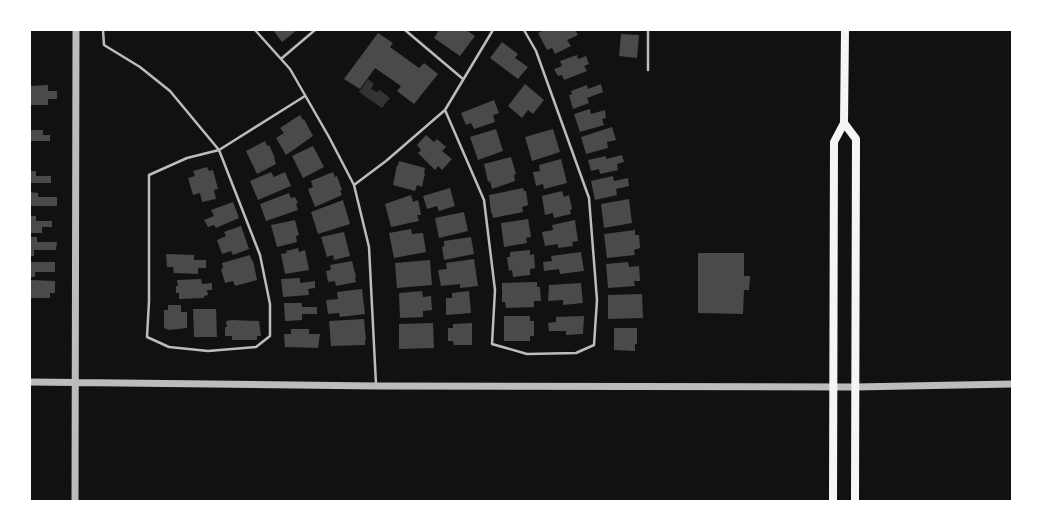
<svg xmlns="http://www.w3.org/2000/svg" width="1042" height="531" font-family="Manrope,sans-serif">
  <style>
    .water { fill: #333 }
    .building { fill: #4a4a4a }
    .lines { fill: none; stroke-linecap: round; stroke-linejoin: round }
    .service { stroke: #bcbcbc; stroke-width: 2.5 }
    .tertiary { stroke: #bcbcbc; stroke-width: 7 }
    .secondary { stroke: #f5f5f5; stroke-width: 8 }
  </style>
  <rect width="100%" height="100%" fill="#111"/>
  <path class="water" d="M368 79 374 84 371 89 377 92 380 90 390 98 382 108 359 92Z"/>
  <path class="building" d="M273 30H297L282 42Z
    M439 30H466L475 36 460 56 434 38Z
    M544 30H575L578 35 567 40 571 46 555 54 552 48 547 50 538 33Z
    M378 33 393 43 390 47 419 68 424 63 438 74 414 104 397 91 401 86 375 68 360 89 344 79Z
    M621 34 639 35 637 58 619 56Z
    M502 42 518 54 515 58 528 67 518 79 490 58Z
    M577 55 578 59 586 56 589 64 584 66 587 71 564 80 562 75 558 76 554 69 562 66 560 61Z
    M525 84 544 100 533 114 528 110 522 118 508 106Z
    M601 84 603 92 587 98 589 103 573 109 569 95 572 94 571 91 587 85 588 89Z
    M48 85V91H57V99H48V105H30V86Z
    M494 100 499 113 493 115 495 122 474 129 471 123 466 125 461 113Z
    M590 109 591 114 605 110 606 118 602 119 604 125 580 132 574 114Z
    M300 115 303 120 304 119 313 136 286 155 276 138 284 133 280 128Z
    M612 127 616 140 607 142 608 148 586 154 581 137Z
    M496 129 503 151 478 160 470 137Z
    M553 129 560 152 532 161 525 137Z
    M30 130H43V135H50V141H30Z
    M426 135 434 142 437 139 446 147 442 151 452 159 442 170 438 166 435 170 418 153 421 150 417 145Z
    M265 141 267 146 269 145 275 158H274L276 164 257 174 246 151Z
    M313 146 324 167 303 178 292 156Z
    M622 155 624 162 617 164 618 170 600 174 599 169 591 171 588 160 606 156V159Z
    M511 157 516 174 514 175 515 181 492 189 490 181 488 182 484 164Z
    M561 159 567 183 544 189 543 184 536 186 533 172 540 171 539 165Z
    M399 161 425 168 424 173H425L422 187 417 185 415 191 393 185 397 165 398 166Z
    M207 167 209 171 213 170 218 189 214 190 216 199 202 202 200 193 193 195 188 178 195 176 193 171Z
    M30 171H36V176H51V183H30Z
    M271 172 274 177 285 172 291 186 258 200 250 181Z
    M333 172 335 177 337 176 342 190 340 191 342 195 315 207 308 189 313 187 311 181Z
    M613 176 614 181 628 178 629 186 616 189 617 195 595 200 591 181Z
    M450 188 455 206 439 211 437 206 427 209 423 196Z
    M523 188 524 191H526L528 205 522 207 523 212 493 218 492 213H491L489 195Z
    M562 191 564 197 569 195 572 209 570 210 571 214 554 218 553 213 545 215 542 196Z
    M30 192 38 193V197H57V206H30Z
    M289 193 291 198 295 197 298 203 296 204 298 210 266 221 260 204Z
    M411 195 413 202 418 200 421 215H417L419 221 391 227 385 204Z
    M629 199 632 223 604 228 601 204Z
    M343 200 350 224 318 234 311 212Z
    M233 202 239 218 216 228 214 225 208 227 204 220 214 216 211 210Z
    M464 212 468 231 439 238 435 218Z
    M30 216H36V221H52V227H42V233H30Z
    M528 219 531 237 526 238 527 243 504 247 501 223Z
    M295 220 299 235 296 236 297 242 277 247 271 225Z
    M575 220 578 241 572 242 573 246 558 248V244L545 246 542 232 553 230 552 225Z
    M241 226 249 249 233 255 231 251 222 254 217 240 226 236 224 232Z
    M411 229 412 234 423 233 426 252 394 258 389 233Z
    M635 230V235H639L640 248 634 250 635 255 607 258 604 234Z
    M344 232 350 256 334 260 333 255 327 257 321 237Z
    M30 237H37V242H57L56 250H34V256H30Z
    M471 237 474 254 444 260 442 247 444 246V241Z
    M298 248 299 252 305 250 309 270 285 274 281 254 287 253 286 251Z
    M530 250V255L534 254 535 268 530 269V275L513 277 512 270 509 271 507 257H510V252Z
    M581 252 584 271 560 274 559 269 544 271 543 262 552 261 551 256Z
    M698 253H744V276H750L749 290H744L743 314 698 313Z
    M166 254 194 255V260H206V268H198V274L174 273 173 267H167Z
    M250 255 252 261 253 260 257 280 235 286 233 281 225 283 221 269 223 268 222 263Z
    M474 259 478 286 460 288V284L441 286 438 270 447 269 446 263Z
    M430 260 432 285 397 288 395 263Z
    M352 261 356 277 355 278 356 282 336 286 335 281 328 282 326 271 331 270 330 265Z
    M30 262H55V272H35V277H30Z
    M628 262 629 267 639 266 640 281H634L635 286 608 288 606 264Z
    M300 278V283L315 281V288L308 289 309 295 283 297 281 279Z
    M201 279 202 284 212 283V290H207L208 295 204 296V298L179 299V293H176V286H178L177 280Z
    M30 280 55 281V293H50V298H30Z
    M537 282V287H540L541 301H534V307L506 308 505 302H502V283Z
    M581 283 583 303 563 305V300L548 301 549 285Z
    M362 289 365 314 340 317 339 313 328 314 326 300 338 299 337 292Z
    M422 291 423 297 431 296 432 310 423 311V317L400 318 399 293Z
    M469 291 471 313 446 315V298H452V293Z
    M642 294 643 318 608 319V295Z
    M284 303H302V307H317V314H302V320L285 321Z
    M168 305H181V312H187V328L169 330 164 328V310H168Z
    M193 309H216L217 337H194Z
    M504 316H530V321H534V336H530V341H504Z
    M584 316 583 334 566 335V331H549L548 323 556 322V317Z
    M364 319 366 340H365V345L331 346 329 321Z
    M232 320 259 321 261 336H257V340H232V336H225V327H227L226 321Z
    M433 323 434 348 399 349V324Z
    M472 323V345H454L453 341H448V328H453V324Z
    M614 328H637V344H635V351L614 350Z
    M291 329H309V334H320L318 348 285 347 284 334H291Z"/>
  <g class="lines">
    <path class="service" d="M103 30 104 45 140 67 170 91 219 150 305 96
      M255 30 290 69 329 137 354 185 369 247 376 384
      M405 30 463 79
      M282 58 315 30
      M648 70V30
      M445 110 484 200 495 290 492 344 527 354 576 353 594 345 597 300 589 198 536 51 524 30
      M219 150 260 255 270 304V336L256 347 208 351 169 347 147 337 149 301V175L187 158Z
      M354 185 386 161 445 110 493 30"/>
    <path class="tertiary" d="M30 382 377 386 855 387 1012 384
      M75 501 76 30"/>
    <path class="secondary" d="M844 123 856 139 855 501
      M833 501 834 142 844 123 845 30"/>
  </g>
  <rect width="1042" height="531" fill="none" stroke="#ffffff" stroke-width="62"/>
</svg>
